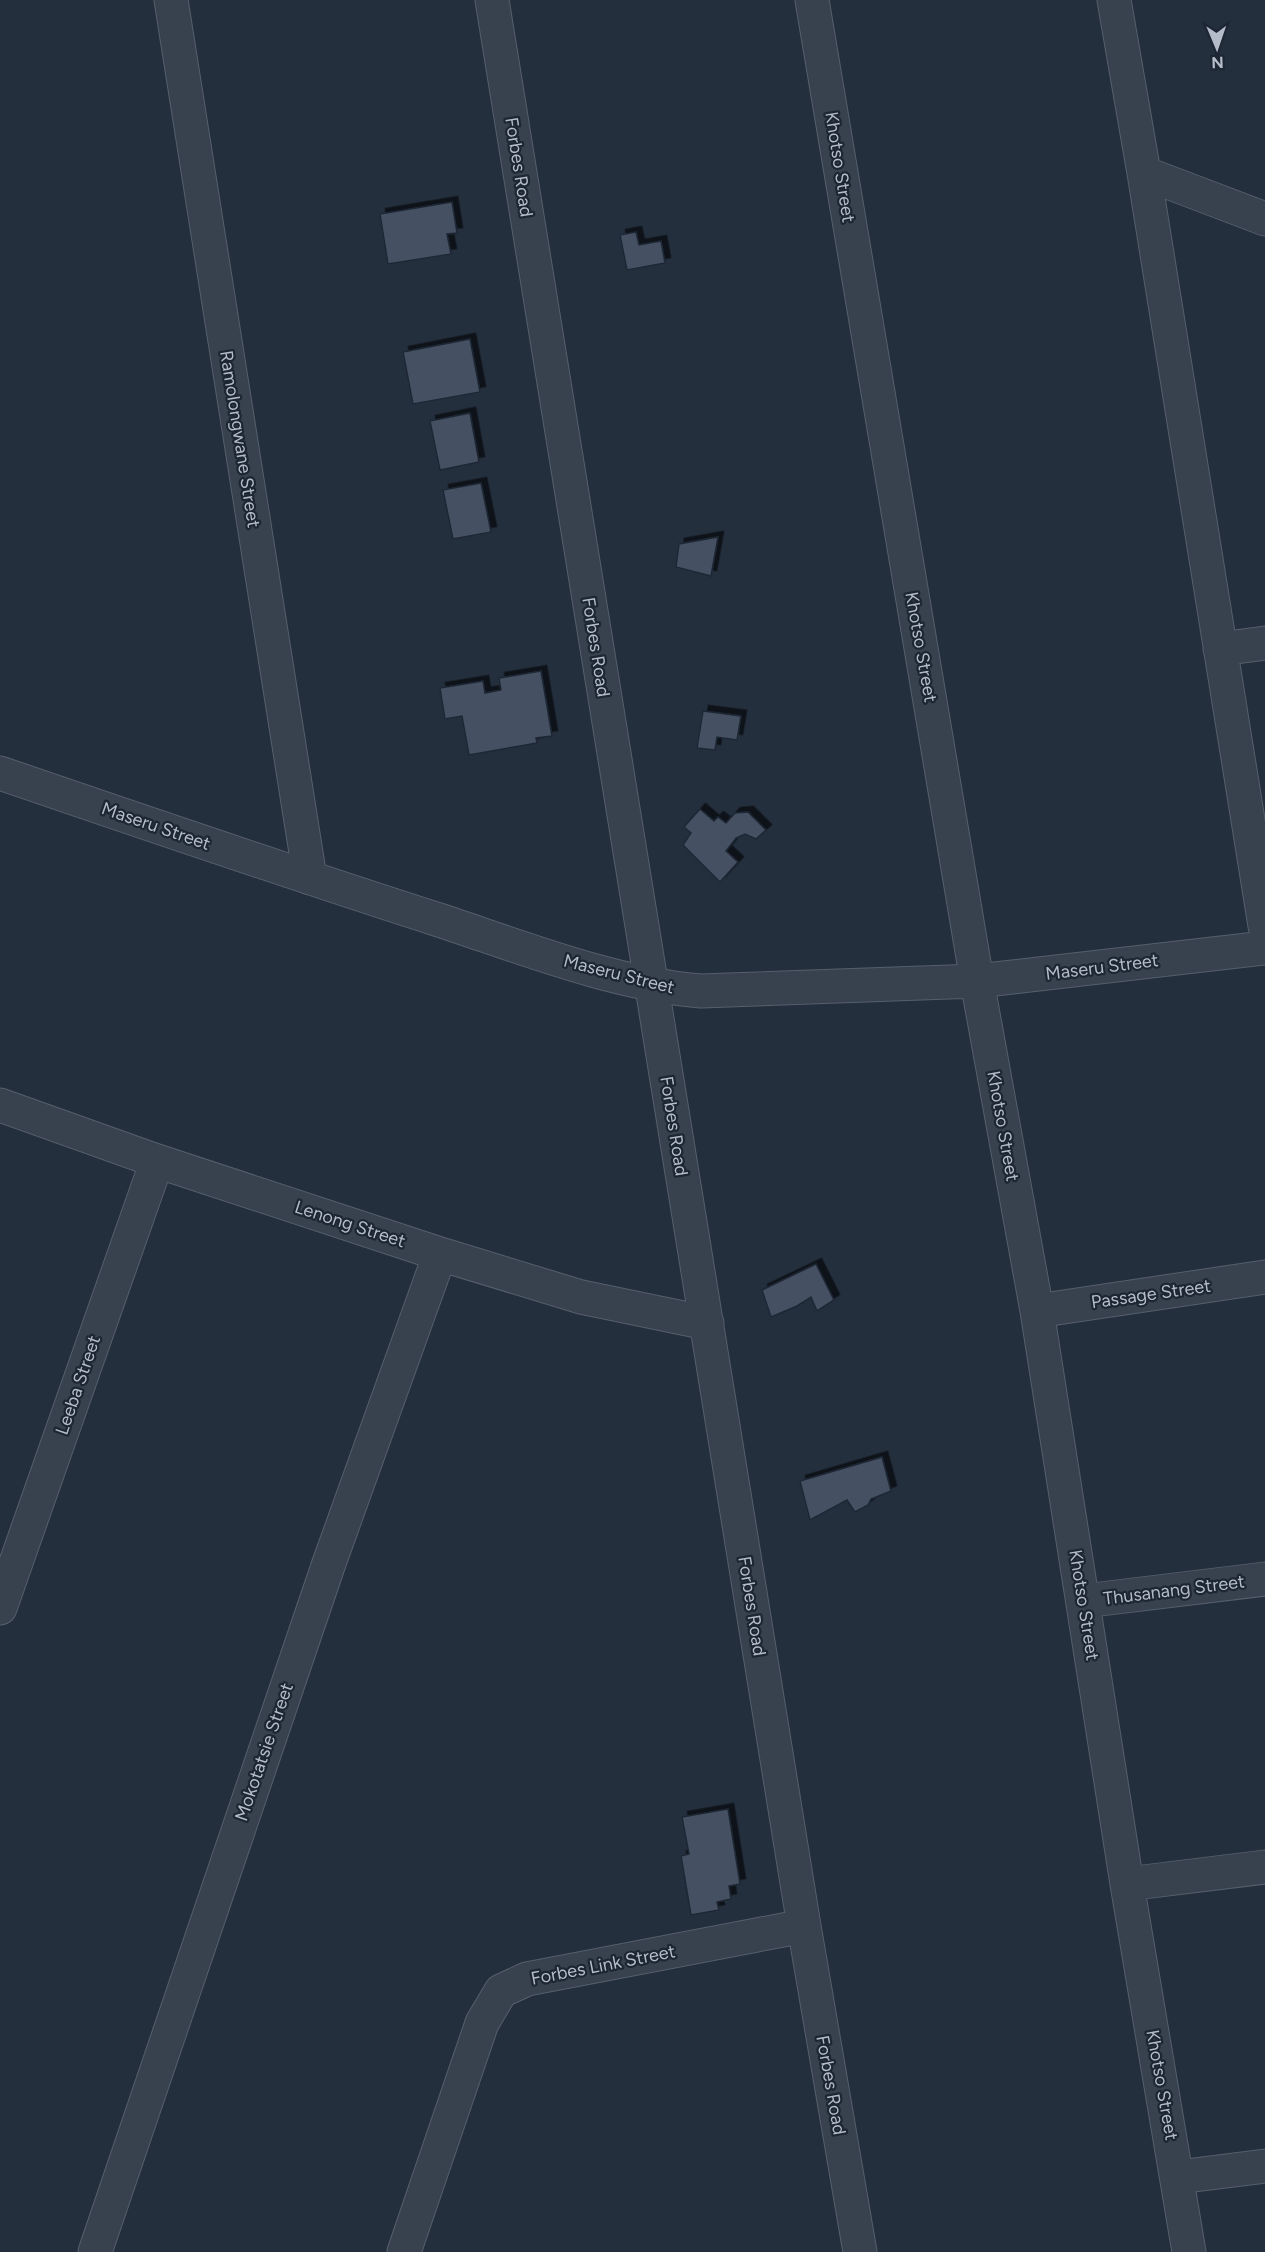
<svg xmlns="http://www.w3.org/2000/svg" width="1265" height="2252" font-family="Figtree,sans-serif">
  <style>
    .building { fill: #455162; stroke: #1f2835; stroke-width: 1.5; filter: url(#shadow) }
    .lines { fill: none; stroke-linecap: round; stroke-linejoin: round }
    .minor-casing { stroke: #565f6c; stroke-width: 35 }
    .minor { stroke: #38414e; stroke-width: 33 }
    .labels { text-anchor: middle; stroke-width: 4.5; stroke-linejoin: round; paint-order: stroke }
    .street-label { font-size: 18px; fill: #b4bcc9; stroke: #1d2633 }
  </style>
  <defs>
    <filter id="shadow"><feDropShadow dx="5.5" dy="-5.5" stdDeviation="0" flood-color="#0009"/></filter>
  </defs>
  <rect width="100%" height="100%" fill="#242f3e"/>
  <path class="building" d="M452 202 457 233 447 234 451 254 388 264 380 214Z
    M636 232 639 245 661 241 665 263 627 270 620 235Z
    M470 339 480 392 413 404 403 352Z
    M470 413 479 462 440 470 430 421Z
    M481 483 491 532 453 539 443 490Z
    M718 537 711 576 676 567 679 544Z
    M541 671 552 736 536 738 537 743 469 755 462 716 445 719 440 688 483 681 485 693 501 690 499 678Z
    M703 711 741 716 737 740 717 737 715 750 697 748Z
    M700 809 714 821 718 817 726 823 735 813 748 812 766 830 756 839 745 834 736 838 726 851 738 862 720 882 683 845 691 833 684 827Z
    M816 1264 834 1300 817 1311 811 1297 797 1306 771 1317 762 1290Z
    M882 1457 891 1491 871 1499 868 1505 855 1512 847 1500 810 1520 800 1481Z
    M728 1809 740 1884 729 1886 731 1899 717 1902 719 1910 691 1915 681 1856 689 1854 682 1817Z"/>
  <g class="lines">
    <defs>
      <path id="minor" d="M171 0 310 878
        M492 0 804 1926 860 2252
        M812 0 977 981 1037 1311 1127 1884 1189 2252
        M1114 0 1144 173 1265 926
        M1144 173 1265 219
        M1220 649 1265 643
        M0 773C146 823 292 873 439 920 521 947 614 984 701 991L977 981 1265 948
        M0 1105 157 1161 440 1254 581 1297 707 1323
        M1037 1311 1265 1277
        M1084 1601 1265 1579
        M0 1608 157 1161
        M1127 1884 1265 1867
        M1178 2177 1265 2166
        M95 2252 328 1566 440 1254
        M404 2252 482 2023 501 1991 527 1979 804 1926"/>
    </defs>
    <use href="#minor" class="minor-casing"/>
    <use href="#minor" class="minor"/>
  </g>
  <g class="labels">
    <g class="street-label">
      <text transform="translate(519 167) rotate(81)" y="6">Forbes Road</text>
      <text transform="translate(840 167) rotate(81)" y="6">Khotso Street</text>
      <text transform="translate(240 439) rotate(81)" y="6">Ramolongwane Street</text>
      <text transform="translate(596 647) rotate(81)" y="6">Forbes Road</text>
      <text transform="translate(921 647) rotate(80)" y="6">Khotso Street</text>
      <text transform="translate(156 826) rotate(19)" y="6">Maseru Street</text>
      <text transform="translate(1102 967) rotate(-7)" y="6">Maseru Street</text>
      <text transform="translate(619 974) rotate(14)" y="6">Maseru Street</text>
      <text transform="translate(674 1126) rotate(81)" y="6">Forbes Road</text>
      <text transform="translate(1003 1126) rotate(80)" y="6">Khotso Street</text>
      <text transform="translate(350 1224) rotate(18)" y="6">Lenong Street</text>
      <text transform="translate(1151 1294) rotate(-8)" y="6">Passage Street</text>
      <text transform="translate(78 1385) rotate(-71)" y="6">Leeba Street</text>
      <text transform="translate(1174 1590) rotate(-7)" y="6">Thusanang Street</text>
      <text transform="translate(1084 1605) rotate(81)" y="6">Khotso Street</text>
      <text transform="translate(752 1606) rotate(81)" y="6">Forbes Road</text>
      <text transform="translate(264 1752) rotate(-71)" y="6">Mokotatsie Street</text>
      <text transform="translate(603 1965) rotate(-11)" y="6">Forbes Link Street</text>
      <text transform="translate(831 2085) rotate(80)" y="6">Forbes Road</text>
      <text transform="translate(1162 2085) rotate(80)" y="6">Khotso Street</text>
    </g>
  </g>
  <g transform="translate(1217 48) rotate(178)" stroke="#1d2633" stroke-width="4.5" paint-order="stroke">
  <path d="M0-4.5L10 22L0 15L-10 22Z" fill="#b4bcc9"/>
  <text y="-9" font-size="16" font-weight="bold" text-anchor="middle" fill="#b4bcc9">N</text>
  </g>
</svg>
